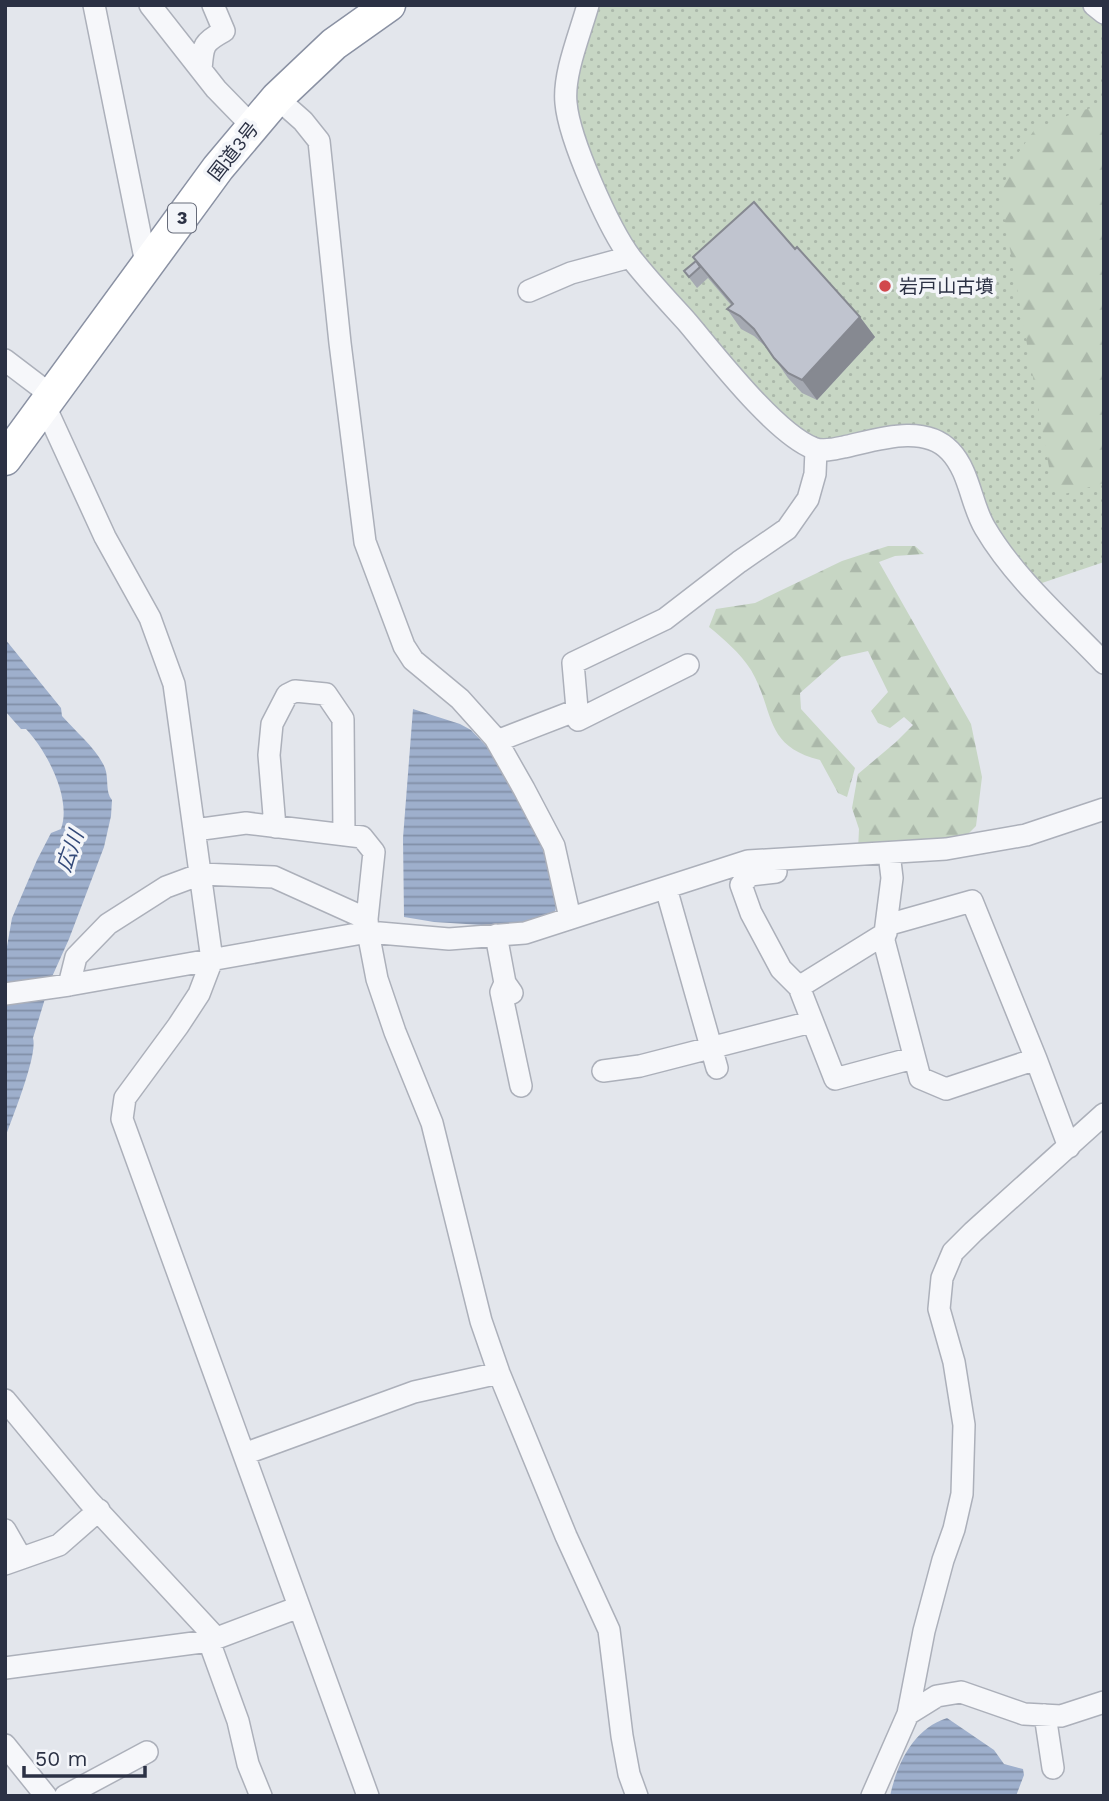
<svg xmlns="http://www.w3.org/2000/svg" width="1109" height="1801" font-family="'Work Sans','Noto Sans JP',sans-serif">
  <style>
    .grass { fill: url(#grass-dots) }
    .forest { fill: url(#forest-firs) }
    .water { fill: url(#water-rules) }
    .lines { fill: none; stroke-linecap: round; stroke-linejoin: round }
    .minor-casing { stroke: #acb0ba; stroke-width: 24 }
    .highway-casing { stroke: #8a91a3; stroke-width: 35 }
    .minor { stroke: #f6f7fa; stroke-width: 21 }
    .highway { stroke: #fff; stroke-width: 32 }
    .wall { fill: #a5a9b2 }
    .shaded-wall { fill: #868991 }
    .building { fill: #c0c4cf; stroke: #868991; stroke-width: 2 }
    .poi-dot { fill: #d1484c; stroke: #f3f5f9; stroke-width: 2.5 }
    .labels { text-anchor: middle; stroke-width: 7; stroke-linejoin: round; paint-order: stroke }
    .shield { fill: #f3f5f9; stroke: #676c7a; stroke-width: 2 }
    .shield-label { font-size: 18px; font-weight: bold; fill: #2b3144 }
    .street-label { font-size: 19px; fill: #2b3144; stroke: #f3f5f9 }
    .poi-label { font-size: 19px; fill: #2b3144; stroke: #f3f5f9; text-anchor: start }
    .water-label { font-size: 21px; font-style: italic; fill: #344a79; stroke: #f3f5f9 }
  </style>
  <defs>
    <pattern id="grass-dots" width="8" height="8" patternUnits="userSpaceOnUse" patternTransform="scale(1.75)"><rect width="8" height="8" fill="#c7d6c4"/><path d="M2 2h.1M6 6h.1" fill="none" stroke="#abb8aa" stroke-width="1.8" stroke-linecap="round"/></pattern>
    <pattern id="forest-firs" width="22" height="20" patternUnits="userSpaceOnUse" patternTransform="scale(1.75)"><rect width="22" height="20" fill="#c7d6c4"/><path d="M5 1l3.5 6h-7zM16 11l3.5 6h-7z" fill="#abb8aa"/></pattern>
    <pattern id="water-rules" width="6" height="5" patternUnits="userSpaceOnUse" patternTransform="scale(1.75)"><rect width="6" height="5" fill="#9eafcc"/><path d="M0 2.5h6" fill="none" stroke="#818fa7"/></pattern>
  </defs>
  <rect width="100%" height="100%" fill="#e3e6ec"/>
  <path class="grass" d="M597 5H1083L1104 21V562L1039 584 997 536 950 440 819 442 804 437 755 391 639 253 618 220 576 119 575 96 581 60Z"/>
  <path class="forest" d="M1104 105V483L1061 495 1052 484 1003 210 1002 188 1016 156 1035 129 1079 111Z
    M888 546H915L924 554 895 556 879 562 971 724 982 777 976 826 964 838 858 850 859 829 852 808 858 774 896 742 913 725 904 717 890 728 878 723 871 711 888 692 868 651 841 657 800 693 801 709 855 768 847 797 838 793 820 760C763 746 775 711 751 670 740 653 724 639 709 627L716 609 755 603 842 561Z"/>
  <path class="water" d="M5 639 61 708 62 716C76 732 97 749 105 768 109 779 105 792 112 800L111 816 104 847 69 939 51 979 33 1038C38 1055 12 1118 5 1138V958L12 918 37 860 51 833 61 829C72 799 47 751 26 729H21L5 711Z
    M413 709 460 724 471 730 492 752 509 778 541 844 558 899 555 912 512 927 434 922 404 917 403 838Z
    M947 1718 994 1750 1004 1764 1023 1769 1024 1775 1016 1796H890C897 1764 913 1729 947 1718Z"/>
  <g class="lines">
    <defs>
      <path id="minor" d="M94 5 147 268
        M150 5 216 89 252 126
        M588 5C580 34 563 74 566 103 569 139 609 229 631 258 648 280 668 301 687 322 715 355 775 433 813 448 822 452 835 449 844 447 876 440 924 423 950 451 970 472 971 505 985 528 1015 579 1063 620 1104 663
        M1094 5 1104 13
        M201 70C203 46 202 43 224 31L213 5
        M277 98 303 121 319 141 340 343 365 542 404 646 413 660 460 699 495 738 524 789 554 846 570 918
        M529 291 571 273 630 257
        M5 360 51 395
        M44 404 105 537 150 618 174 684 212 960 199 994 178 1026 125 1098 122 1119 368 1796
        M688 665 578 720 573 663 665 619 739 562 787 529 808 499 815 474 816 450
        M497 741 577 710
        M275 827 269 755 272 724 287 695 295 691 326 694 343 719 344 835
        M195 830 246 823 362 837 374 852 367 919 368 932 377 979 395 1032 432 1123 481 1321 499 1373 566 1536 609 1630 622 1736 629 1774 637 1796
        M889 853 892 878 884 941 920 1078 946 1089 1036 1059
        M776 872 750 875 741 885 751 913 781 969 799 987 835 1079 913 1058
        M666 888 717 1068
        M887 925 972 901 1036 1059 1069 1147
        M496 935 505 983 512 993
        M505 983 501 992 521 1086
        M69 985 76 957 108 924 166 887 201 874 274 877 367 919
        M799 987 886 933
        M5 994 69 985 368 932 449 939 525 933 748 861 946 849 1026 835 1104 809
        M603 1071 640 1066 811 1022
        M5 1400 88 1500 216 1638
        M244 1454 414 1392 499 1373
        M5 1530 21 1558
        M5 1564 59 1545 99 1510
        M209 1641 238 1721 248 1764 261 1796
        M5 1668 209 1641 299 1607
        M908 1714 937 1696 961 1692 1024 1714 1061 1716 1104 1702
        M1045 1715 1053 1768
        M5 1745 46 1796
        M65 1796 147 1752
        M872 1796 908 1714 924 1631 943 1560 954 1529 962 1494 964 1425 954 1362 939 1309 942 1278 953 1252 973 1232 1104 1114"/>
      <path id="highway" d="M5 459 218 168 277 98 334 44 389 5"/>
    </defs>
    <use href="#minor" class="minor-casing"/>
    <use href="#highway" class="highway-casing"/>
    <use href="#minor" class="minor"/>
    <use href="#highway" class="highway"/>
  </g>
  <path class="wall" d="M795 249 860 317 875 337 817 400 802 393 788 378 768 349 754 336 741 329 727 309 731 305 708 278 697 288 684 271 696 261Z"/>
  <path class="shaded-wall" d="M860 317 875 337 817 400 802 380Z"/>
  <path class="building" d="M754 202 795 249 797 247 860 317 802 380 788 373 774 358 754 329 740 316 727 309 733 304 693 257Z
    M696 261 700 267 689 277 684 271Z"/>
  <circle class="poi-dot" cx="885" cy="286" r="7"/>
  <g class="labels">
    <rect class="shield" x="168" y="203.5" width="28" height="29" rx="5"/>
    <g class="shield-label">
      <text x="182" y="224">3</text>
    </g>
    <g class="street-label">
      <text transform="translate(233 151) rotate(-52)" y="7">国道3号</text>
    </g>
    <g class="poi-label">
      <text x="899" y="293">岩戸山古墳</text>
    </g>
    <g class="water-label">
      <text transform="translate(70 851) rotate(-70)" y="7">広川</text>
    </g>
  </g>
  <rect width="1109" height="1801" fill="none" stroke="#2b3144" stroke-width="14"/>
  <path d="M24 1766v10h121v-10" fill="none" stroke="#2b3144" stroke-width="3.5"/>
  <text x="35" y="1766" font-size="21" fill="#2b3144" stroke="#f3f5f9" stroke-width="5" paint-order="stroke">50 m</text>
</svg>
